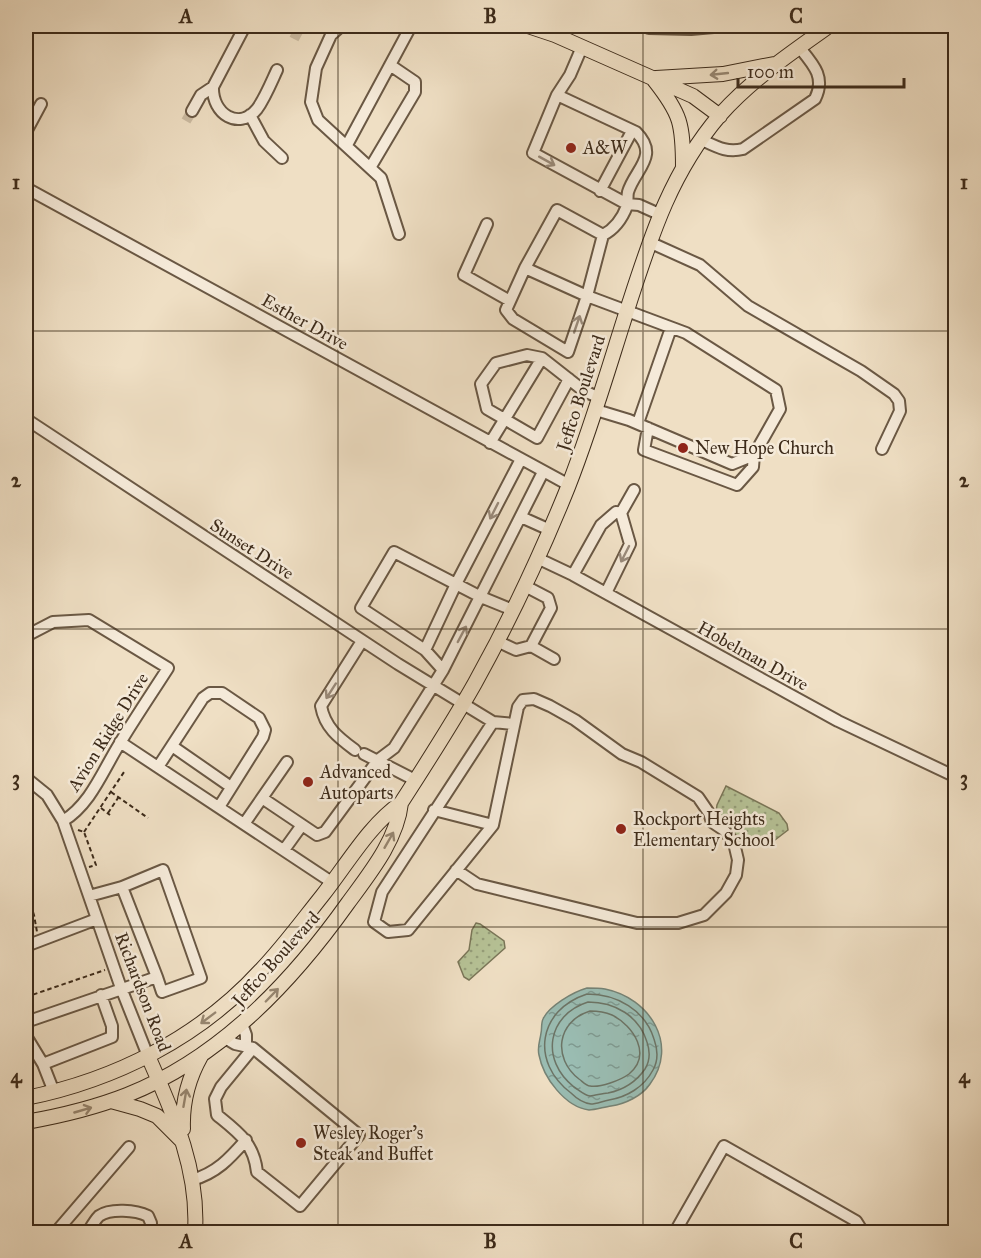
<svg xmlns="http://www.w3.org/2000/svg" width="981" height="1258" font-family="'IM FELL Great Primer',serif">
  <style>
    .park { fill: url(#park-dots); stroke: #7a7658; stroke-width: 1.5 }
    .water { fill: url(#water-ripples); stroke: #758376; stroke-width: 1.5 }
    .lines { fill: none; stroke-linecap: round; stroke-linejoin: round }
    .shore { stroke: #6c7466; stroke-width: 1.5 }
    .minor-tunnel { stroke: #cbbba2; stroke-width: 10; stroke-dasharray: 10 5; stroke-linecap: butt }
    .minor-casing { stroke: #6a5844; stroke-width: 14 }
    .major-casing { stroke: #3d2b1a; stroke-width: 16 }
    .path { stroke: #3d2b1a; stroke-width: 2; stroke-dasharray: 4.5 3; stroke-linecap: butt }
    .minor { stroke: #f5ead9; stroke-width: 10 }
    .major { stroke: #efdfc4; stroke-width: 14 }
    .oneway { stroke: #96856f }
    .oneway2 { stroke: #998a7a }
    .grid { fill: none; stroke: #3d2b1a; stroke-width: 1.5; stroke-opacity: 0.55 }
    .poi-dot { fill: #8f2418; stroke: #f5ead9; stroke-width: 2 }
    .labels { text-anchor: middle; stroke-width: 5; stroke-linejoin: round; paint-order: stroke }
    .poi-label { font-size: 18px; fill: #3d2b1a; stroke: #f5ead9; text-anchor: start }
    .street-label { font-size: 18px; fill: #3d2b1a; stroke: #f5ead9 }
    .neatline { fill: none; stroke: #3d2b1a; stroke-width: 2 }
    .grid-label { font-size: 20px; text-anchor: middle; font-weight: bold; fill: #3d2b1a }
  </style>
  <defs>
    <pattern id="park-dots" width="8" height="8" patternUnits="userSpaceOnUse" patternTransform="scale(1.5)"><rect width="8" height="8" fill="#b6c296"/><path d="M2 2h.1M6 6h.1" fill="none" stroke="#959e7a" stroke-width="1.8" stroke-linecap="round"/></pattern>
    <pattern id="water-ripples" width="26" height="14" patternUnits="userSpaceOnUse" patternTransform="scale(1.5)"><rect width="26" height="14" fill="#9abdb3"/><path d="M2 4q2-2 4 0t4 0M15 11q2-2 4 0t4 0" fill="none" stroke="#7f9a91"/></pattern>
  </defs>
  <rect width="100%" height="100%" fill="#efdfc4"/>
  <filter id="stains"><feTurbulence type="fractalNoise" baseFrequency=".00333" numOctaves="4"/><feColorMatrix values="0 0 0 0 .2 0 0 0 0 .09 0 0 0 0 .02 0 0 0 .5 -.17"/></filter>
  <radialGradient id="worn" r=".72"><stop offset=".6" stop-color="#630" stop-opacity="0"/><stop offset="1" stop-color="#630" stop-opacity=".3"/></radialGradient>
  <path class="park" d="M726 786 779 813 787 824 788 830 771 843 733 836 731 828 715 820 717 805Z
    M476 923 480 924 504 941 505 948 469 980 464 977 458 962 469 950 472 930Z"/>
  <path class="water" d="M587 988C593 988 599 988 605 989 650 998 679 1045 650 1084 642 1096 625 1104 611 1106 604 1107 595 1110 589 1110 565 1107 543 1077 539 1055 537 1047 540 1041 541 1033 542 1029 541 1023 543 1019 549 1006 573 992 587 988Z"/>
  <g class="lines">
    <path class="shore" d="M587 994C617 994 645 1010 654 1039 658 1050 658 1061 653 1070 644 1087 627 1097 609 1100 603 1101 596 1104 591 1104 583 1103 576 1098 571 1093 530 1062 538 1010 587 994Z
      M588 1002C615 1002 639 1016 647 1042 650 1051 650 1061 645 1069 636 1082 623 1090 608 1093 602 1093 595 1096 590 1096 584 1095 579 1090 574 1087 540 1060 547 1015 588 1002Z
      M590 1011C598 1011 605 1012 612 1015 634 1026 652 1055 629 1074 621 1080 600 1088 590 1086 586 1086 582 1081 579 1079 552 1058 557 1021 590 1011Z"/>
    <path class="minor-tunnel" d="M294 39 301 26
      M186 121 192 111"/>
    <defs>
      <path id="minor" d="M245 26 213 87C212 114 239 131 257 109 265 98 271 83 277 70
        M341 26 331 35 316 68 311 102 318 120 381 178 399 234
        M644 26 649 28 691 29 725 26
        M582 47 570 75 557 95 533 153 627 204 639 205 659 214
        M557 95 636 132C660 156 635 169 628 192 627 196 628 201 627 206 622 219 615 229 603 235
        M192 111 201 95 213 87
        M250 115 264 141 282 158
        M26 132 41 104
        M702 140C717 147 727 153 743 149L815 99C826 77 813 64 799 47
        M347 145 411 26
        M370 168 415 92V82L390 65
        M26 188 569 485
        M600 191 632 131
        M487 224 464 275 510 301
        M649 242 700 265 748 306 861 371 894 394 899 401 900 411 882 449
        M525 268 557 210 603 235 587 296 568 352 513 319 506 310 525 268 587 296 686 333 776 390 780 409 754 455 753 467 737 485 644 450 648 428
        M542 358 527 355 496 363 481 384 487 409 537 438 569 379
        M596 410 629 420 732 464 754 455
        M26 419 398 664 493 722 514 724
        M638 423 671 328
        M490 443 542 358 584 391 600 398
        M521 517 550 530
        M537 558 573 575 838 721 956 777
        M573 575 601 525 616 512 621 513
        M606 593 630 544 621 513 634 490
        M26 636 53 622 89 620 168 668C152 693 135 718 120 743 103 770 91 804 63 821
        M497 641 516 650 531 646 551 608 548 598 525 586
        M531 646 554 659
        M425 650 456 584 521 459
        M443 670 425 650 361 608 394 552 481 597 513 610
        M120 742 333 883
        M172 746 231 787
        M355 750C339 738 325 728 321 706L362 641
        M364 754 415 780
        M158 767 203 698 210 693H222L259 718 265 730 263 737 219 807
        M26 778 47 795 63 821 121 988 148 1056
        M262 798 317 835 325 832 378 760 394 748 443 670 543 472
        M434 810 493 825 408 930 388 932 374 922 382 892 493 722
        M244 824 287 762
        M284 850 302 825
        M456 870 477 884 637 923H678L704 915 726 893 736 875 738 860 734 843 724 830 712 822 709 813 698 797 641 762 622 754 575 720 550 706 534 699 523 700 518 707 493 825
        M122 887 157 977
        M26 946 97 919
        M26 1022 157 977 162 992 201 978 163 870 122 887 89 896
        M242 1024 246 1035V1047
        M26 1036 43 1064 54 1092
        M225 1038 235 1044 253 1048 359 1135 300 1206 257 1172C254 1143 238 1132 217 1115L215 1099 221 1087 253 1048
        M43 1064 112 1037V1026L101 995
        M192 1180C217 1173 230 1158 246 1140
        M56 1232 129 1147
        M88 1232C91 1227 95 1220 99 1216 110 1208 136 1210 148 1216L151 1223 150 1232
        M675 1232 724 1146 856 1221 863 1232"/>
      <path id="major" d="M528 26 555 35 693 96 720 116
        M656 78 723 74 774 64
        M654 80C681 114 683 124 683 168
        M148 1056C173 1113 199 1169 195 1232
        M26 1098C115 1080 199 1038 261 970 283 947 302 921 322 896 346 866 369 825 401 803 426 764 452 724 475 683 510 620 541 554 568 487 592 426 610 363 630 301 652 233 672 171 720 115 751 80 791 53 829 26
        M111 1101 140 1109 157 1116 181 1140
        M26 1122C60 1116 94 1108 127 1095 220 1058 291 983 348 903 370 873 397 840 401 803
        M183 1129C182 1103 188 1079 201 1056"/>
    </defs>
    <use href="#minor" class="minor-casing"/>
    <use href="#major" class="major-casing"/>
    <path class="path" d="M111 792 148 818
      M101 808 110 815
      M108 813 118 798
      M78 830 84 832 96 865 89 867
      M84 832 124 772
      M26 891 34 915 37 932
      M26 997 105 970"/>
    <use href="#minor" class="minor"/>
    <use href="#major" class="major"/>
  </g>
  <defs><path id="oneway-shaft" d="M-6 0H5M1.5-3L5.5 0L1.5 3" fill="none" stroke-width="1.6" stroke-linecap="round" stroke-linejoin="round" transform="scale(1.5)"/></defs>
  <g class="oneway">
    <use href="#oneway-shaft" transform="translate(719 74) rotate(174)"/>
    <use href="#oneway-shaft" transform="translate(389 840) rotate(-60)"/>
    <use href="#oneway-shaft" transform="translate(272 995) rotate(-46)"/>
    <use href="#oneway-shaft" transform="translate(208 1018) rotate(143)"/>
    <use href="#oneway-shaft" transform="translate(185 1098) rotate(-80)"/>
    <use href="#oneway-shaft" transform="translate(83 1110) rotate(-16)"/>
  </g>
  <g class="oneway2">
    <use href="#oneway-shaft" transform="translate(547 161) rotate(29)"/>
    <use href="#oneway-shaft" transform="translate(577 324) rotate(-71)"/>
    <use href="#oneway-shaft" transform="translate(494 511) rotate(117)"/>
    <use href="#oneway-shaft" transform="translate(625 554) rotate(117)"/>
    <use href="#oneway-shaft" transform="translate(462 634) rotate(-62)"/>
    <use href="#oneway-shaft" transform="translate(331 691) rotate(123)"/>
  </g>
  <path class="grid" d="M338 26V1232M643 26V1232M26 331H956M26 629H956M26 927H956"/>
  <g class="poi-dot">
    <circle cx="571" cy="148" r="6"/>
    <circle cx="683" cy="448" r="6"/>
    <circle cx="308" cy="782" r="6"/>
    <circle cx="621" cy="829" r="6"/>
    <circle cx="301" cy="1143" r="6"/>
  </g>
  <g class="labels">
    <g class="poi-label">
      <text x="583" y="154">A&amp;W</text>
      <text x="695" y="454">New Hope Church</text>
      <text x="320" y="778">Advanced<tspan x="320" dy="21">Autoparts</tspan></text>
      <text x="633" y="825">Rockport Heights<tspan x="633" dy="21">Elementary School</tspan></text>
      <text x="313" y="1139">Wesley Roger's<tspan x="313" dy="21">Steak and Buffet</tspan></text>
    </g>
    <g class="street-label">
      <text transform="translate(305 322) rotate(29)" y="6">Esther Drive</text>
      <text transform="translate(581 393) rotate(-72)" y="6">Jeffco Boulevard</text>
      <text transform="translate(252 549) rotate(33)" y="6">Sunset Drive</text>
      <text transform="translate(753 656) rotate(29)" y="6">Hobelman Drive</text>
      <text transform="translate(108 732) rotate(-58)" y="6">Avion Ridge Drive</text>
      <text transform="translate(276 959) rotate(-48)" y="6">Jeffco Boulevard</text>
      <text transform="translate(143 992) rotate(69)" y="6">Richardson Road</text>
    </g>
  </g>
  <rect width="981" height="1258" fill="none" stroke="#efdfc4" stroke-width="66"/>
  <path d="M738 78v9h166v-9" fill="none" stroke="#3d2b1a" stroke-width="3"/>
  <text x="747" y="78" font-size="18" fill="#3d2b1a" stroke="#f5ead9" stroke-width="4.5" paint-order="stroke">100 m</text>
  <rect x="33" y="33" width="915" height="1192" class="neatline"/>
  <g class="grid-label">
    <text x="186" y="23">A</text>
    <text x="490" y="23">B</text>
    <text x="796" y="23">C</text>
    <text x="16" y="189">1</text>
    <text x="964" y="189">1</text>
    <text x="16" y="487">2</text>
    <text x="964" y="487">2</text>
    <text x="16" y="785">3</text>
    <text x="964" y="785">3</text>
    <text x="16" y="1083">4</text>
    <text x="964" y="1083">4</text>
    <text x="186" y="1248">A</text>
    <text x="490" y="1248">B</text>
    <text x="796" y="1248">C</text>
  </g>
  <rect width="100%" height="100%" filter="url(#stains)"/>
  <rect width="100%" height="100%" fill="url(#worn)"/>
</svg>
